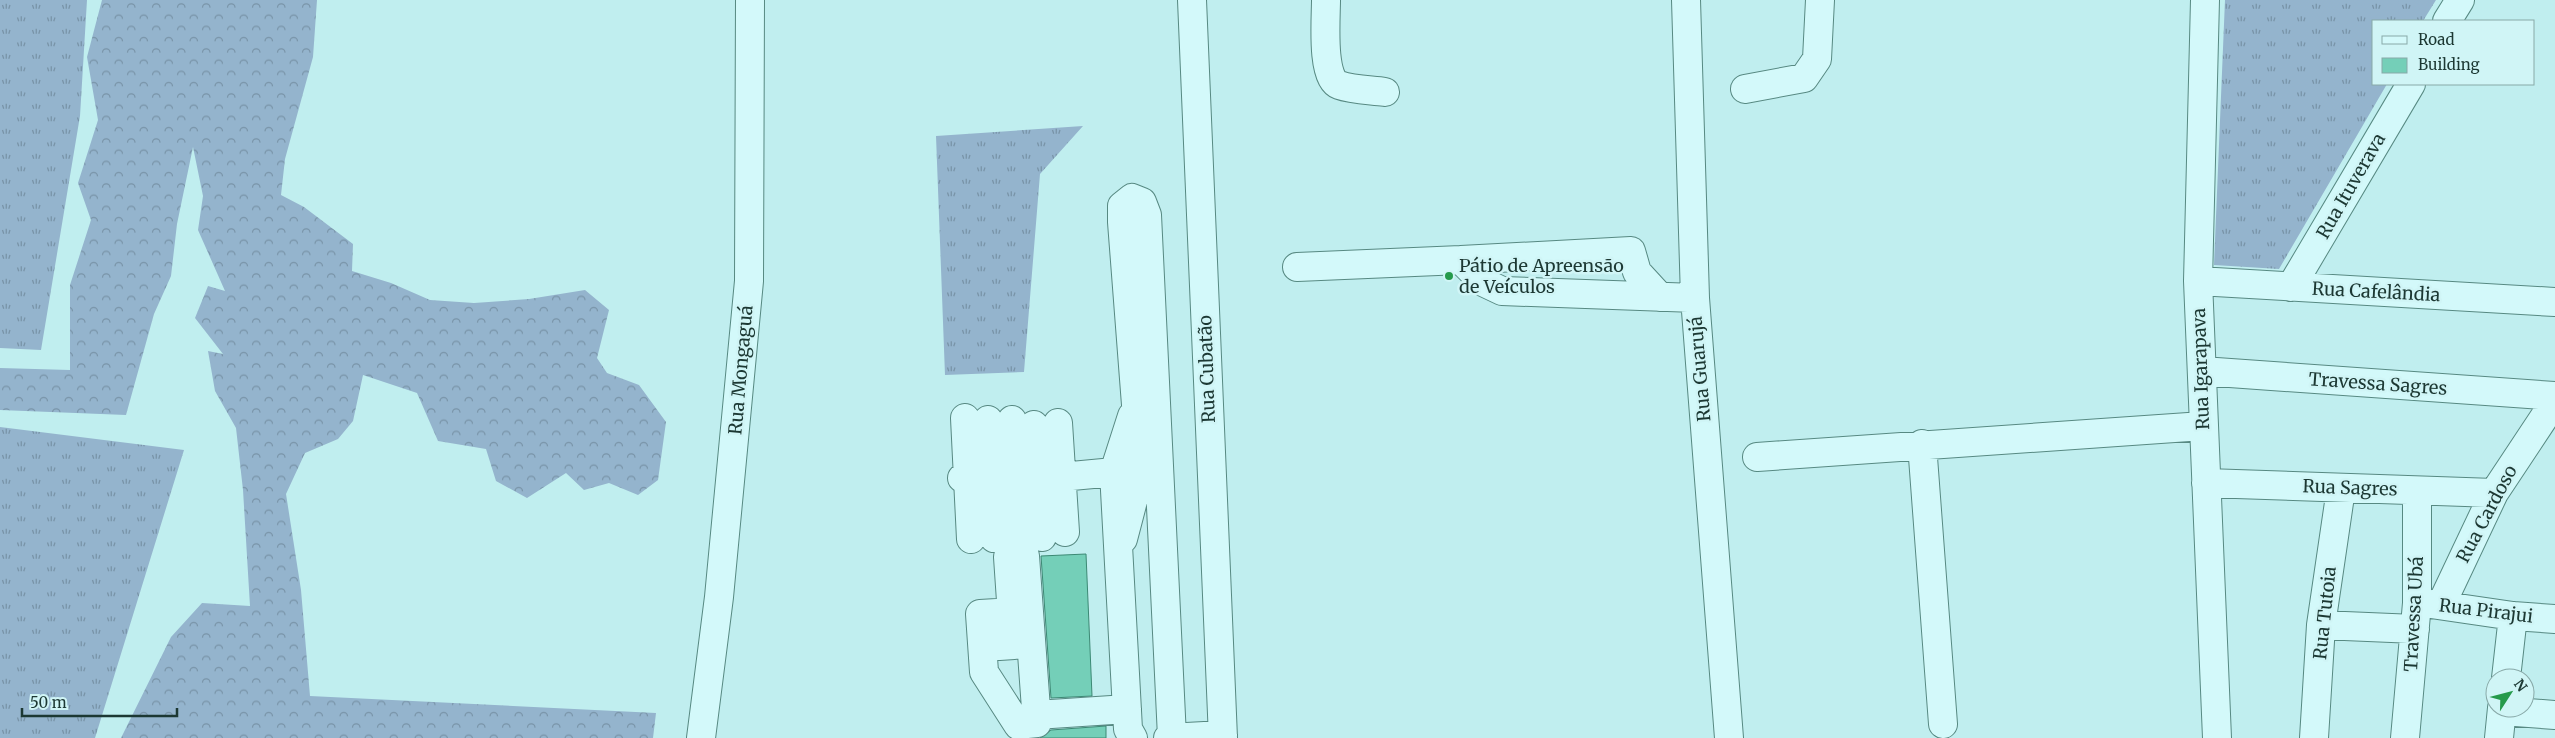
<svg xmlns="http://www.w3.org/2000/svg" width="2555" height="738" font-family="Merriweather,serif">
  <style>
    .grass { fill: url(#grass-tufts) }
    .forest { fill: url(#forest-crowns) }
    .building { fill: #74cfb8; stroke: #3c8974 }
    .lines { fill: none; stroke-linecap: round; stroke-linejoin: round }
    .minor-casing { stroke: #578982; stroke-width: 30 }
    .minor { stroke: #d3f9fa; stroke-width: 28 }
    .poi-dot { fill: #259a4b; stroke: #d0f5f6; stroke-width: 2 }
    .labels { text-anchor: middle; stroke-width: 5; stroke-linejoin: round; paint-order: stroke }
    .street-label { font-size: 18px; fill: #1c3833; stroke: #d0f5f6 }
    .poi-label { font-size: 18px; fill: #1c3833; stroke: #d0f5f6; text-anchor: start }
  </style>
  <defs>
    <pattern id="grass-tufts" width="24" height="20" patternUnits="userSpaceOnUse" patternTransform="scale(1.25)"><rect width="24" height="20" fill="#94b4cd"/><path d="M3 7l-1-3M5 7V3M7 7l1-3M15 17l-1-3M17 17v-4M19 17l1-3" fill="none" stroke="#7893a7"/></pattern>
    <pattern id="forest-crowns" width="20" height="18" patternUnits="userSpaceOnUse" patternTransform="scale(1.25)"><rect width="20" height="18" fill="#94b4cd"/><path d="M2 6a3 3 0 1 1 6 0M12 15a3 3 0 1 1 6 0" fill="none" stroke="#7893a7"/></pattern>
  </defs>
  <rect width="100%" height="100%" fill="#c0eeef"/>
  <path class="grass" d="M0 0H87L80 116 41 350 0 348Z
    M2225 0H2436L2423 21H2374V84H2387L2279 269 2214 265Z
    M1083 126 1040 174 1024 372 945 375 936 136Z
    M0 427 184 450 95 738H0Z"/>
  <path class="forest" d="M102 0H317L313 57 285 159 281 195 304 207 353 244 352 271 391 283 430 300 474 303 529 299 585 290 609 310 597 358 607 373 639 385 666 422 658 480 638 495 609 483 584 490 566 473 527 498 496 481 486 449 438 441 417 393 363 375 353 421 338 439 305 453 286 494 301 590 310 696 656 713 653 738H121L171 637 202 603 250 606 243 490 236 428 215 391 208 351 223 354 195 318 208 286 225 291 198 230 203 196 193 147 177 224 171 276 154 314 126 415 0 410V368L70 370V285L91 220 78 183 98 120 87 57Z"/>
  <path class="building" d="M1086 554 1092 696 1051 698 1041 556Z
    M1106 726V738H1040L1051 730Z"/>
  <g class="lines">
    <defs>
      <path id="minor" d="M1192 0 1223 738
        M1326 0C1326 18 1321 79 1339 85 1353 90 1371 90 1385 92
        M1686 0 1695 298 1729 738
        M2205 0 2198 281 2217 738
        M2447 21 2460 0
        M1745 89 1804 78 1817 59 1820 0
        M1461 260 1631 251 1637 272 1660 297
        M1297 267 1461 260 1483 282 1502 291 1695 298
        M2198 281 2555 302
        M2291 287 2411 84
        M2202 371 2555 396
        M965 418 971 539
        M988 420 994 538
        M1012 420 1017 539
        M1058 423 1065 532
        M1034 425 1042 537
        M1922 444 1943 724
        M1757 457 2203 426
        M1141 470 1122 222V206L1132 198 1142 202 1147 215 1172 737
        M962 478 1061 477 1114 472 1128 729 1133 738
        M2206 483 2494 493
        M1123 539 1141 470 1114 472 1132 416
        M1025 556 1037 723 1018 725 984 672 980 614 997 613 999 646 1014 645 1008 557Z
        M2424 603 2513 616 2555 619
        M2441 605 2494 493 2555 401
        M2321 625 2415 629
        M2506 678 2513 616
        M2502 711 2555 715
        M1036 715 1127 709
        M701 738 719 597 749 281 750 0
        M1168 738 1223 735
        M2314 738 2321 625 2341 489
        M2405 738 2417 603V491
        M2499 738 2502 708"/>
    </defs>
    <use href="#minor" class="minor-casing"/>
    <use href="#minor" class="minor"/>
  </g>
  <circle class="poi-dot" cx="1449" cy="276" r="5"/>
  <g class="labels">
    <g class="street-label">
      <text transform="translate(2351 186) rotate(-60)" y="6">Rua Ituverava</text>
      <text transform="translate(2376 292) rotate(3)" y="6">Rua Cafelândia</text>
      <text transform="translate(1207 369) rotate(-92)" y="6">Rua Cubatão</text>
      <text transform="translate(1700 369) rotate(-95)" y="6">Rua Guarujá</text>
      <text transform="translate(2201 369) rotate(-92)" y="6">Rua Igarapava</text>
      <text transform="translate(741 370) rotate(-85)" y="6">Rua Mongaguá</text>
      <text transform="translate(2378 384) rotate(4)" y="6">Travessa Sagres</text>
      <text transform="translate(2350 488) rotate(2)" y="6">Rua Sagres</text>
      <text transform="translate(2487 514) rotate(-62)" y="6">Rua Cardoso</text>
      <text transform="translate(2486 611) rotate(7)" y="6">Rua Pirajui</text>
      <text transform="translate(2325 613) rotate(-84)" y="6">Rua Tutoia</text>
      <text transform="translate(2414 614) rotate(-87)" y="6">Travessa Ubá</text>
    </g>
    <g class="poi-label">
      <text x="1459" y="272">Pátio de Apreensão<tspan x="1459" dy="21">de Veículos</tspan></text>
    </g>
  </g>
  <rect x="2372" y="20" width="162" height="65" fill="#d0f5f6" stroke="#88a9a8"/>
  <rect x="2382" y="36" width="25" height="8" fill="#d3f9fa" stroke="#88a9a8"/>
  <text x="2418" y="45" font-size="15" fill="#1c3833">Road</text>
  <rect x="2382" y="58" width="25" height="15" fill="#74cfb8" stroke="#88a9a8"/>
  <text x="2418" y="70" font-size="15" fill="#1c3833">Building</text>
  <g transform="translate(2510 693) rotate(54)"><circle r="24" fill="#d0f5f6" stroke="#88a9a8"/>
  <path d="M0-4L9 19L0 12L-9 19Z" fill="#259a4b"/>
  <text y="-8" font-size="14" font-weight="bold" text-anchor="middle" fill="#1c3833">N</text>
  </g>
  <path d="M22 708v8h155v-8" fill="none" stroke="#1c3833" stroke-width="2.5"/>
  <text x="30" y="708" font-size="15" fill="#1c3833" stroke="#d0f5f6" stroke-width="4" paint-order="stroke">50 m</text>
</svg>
